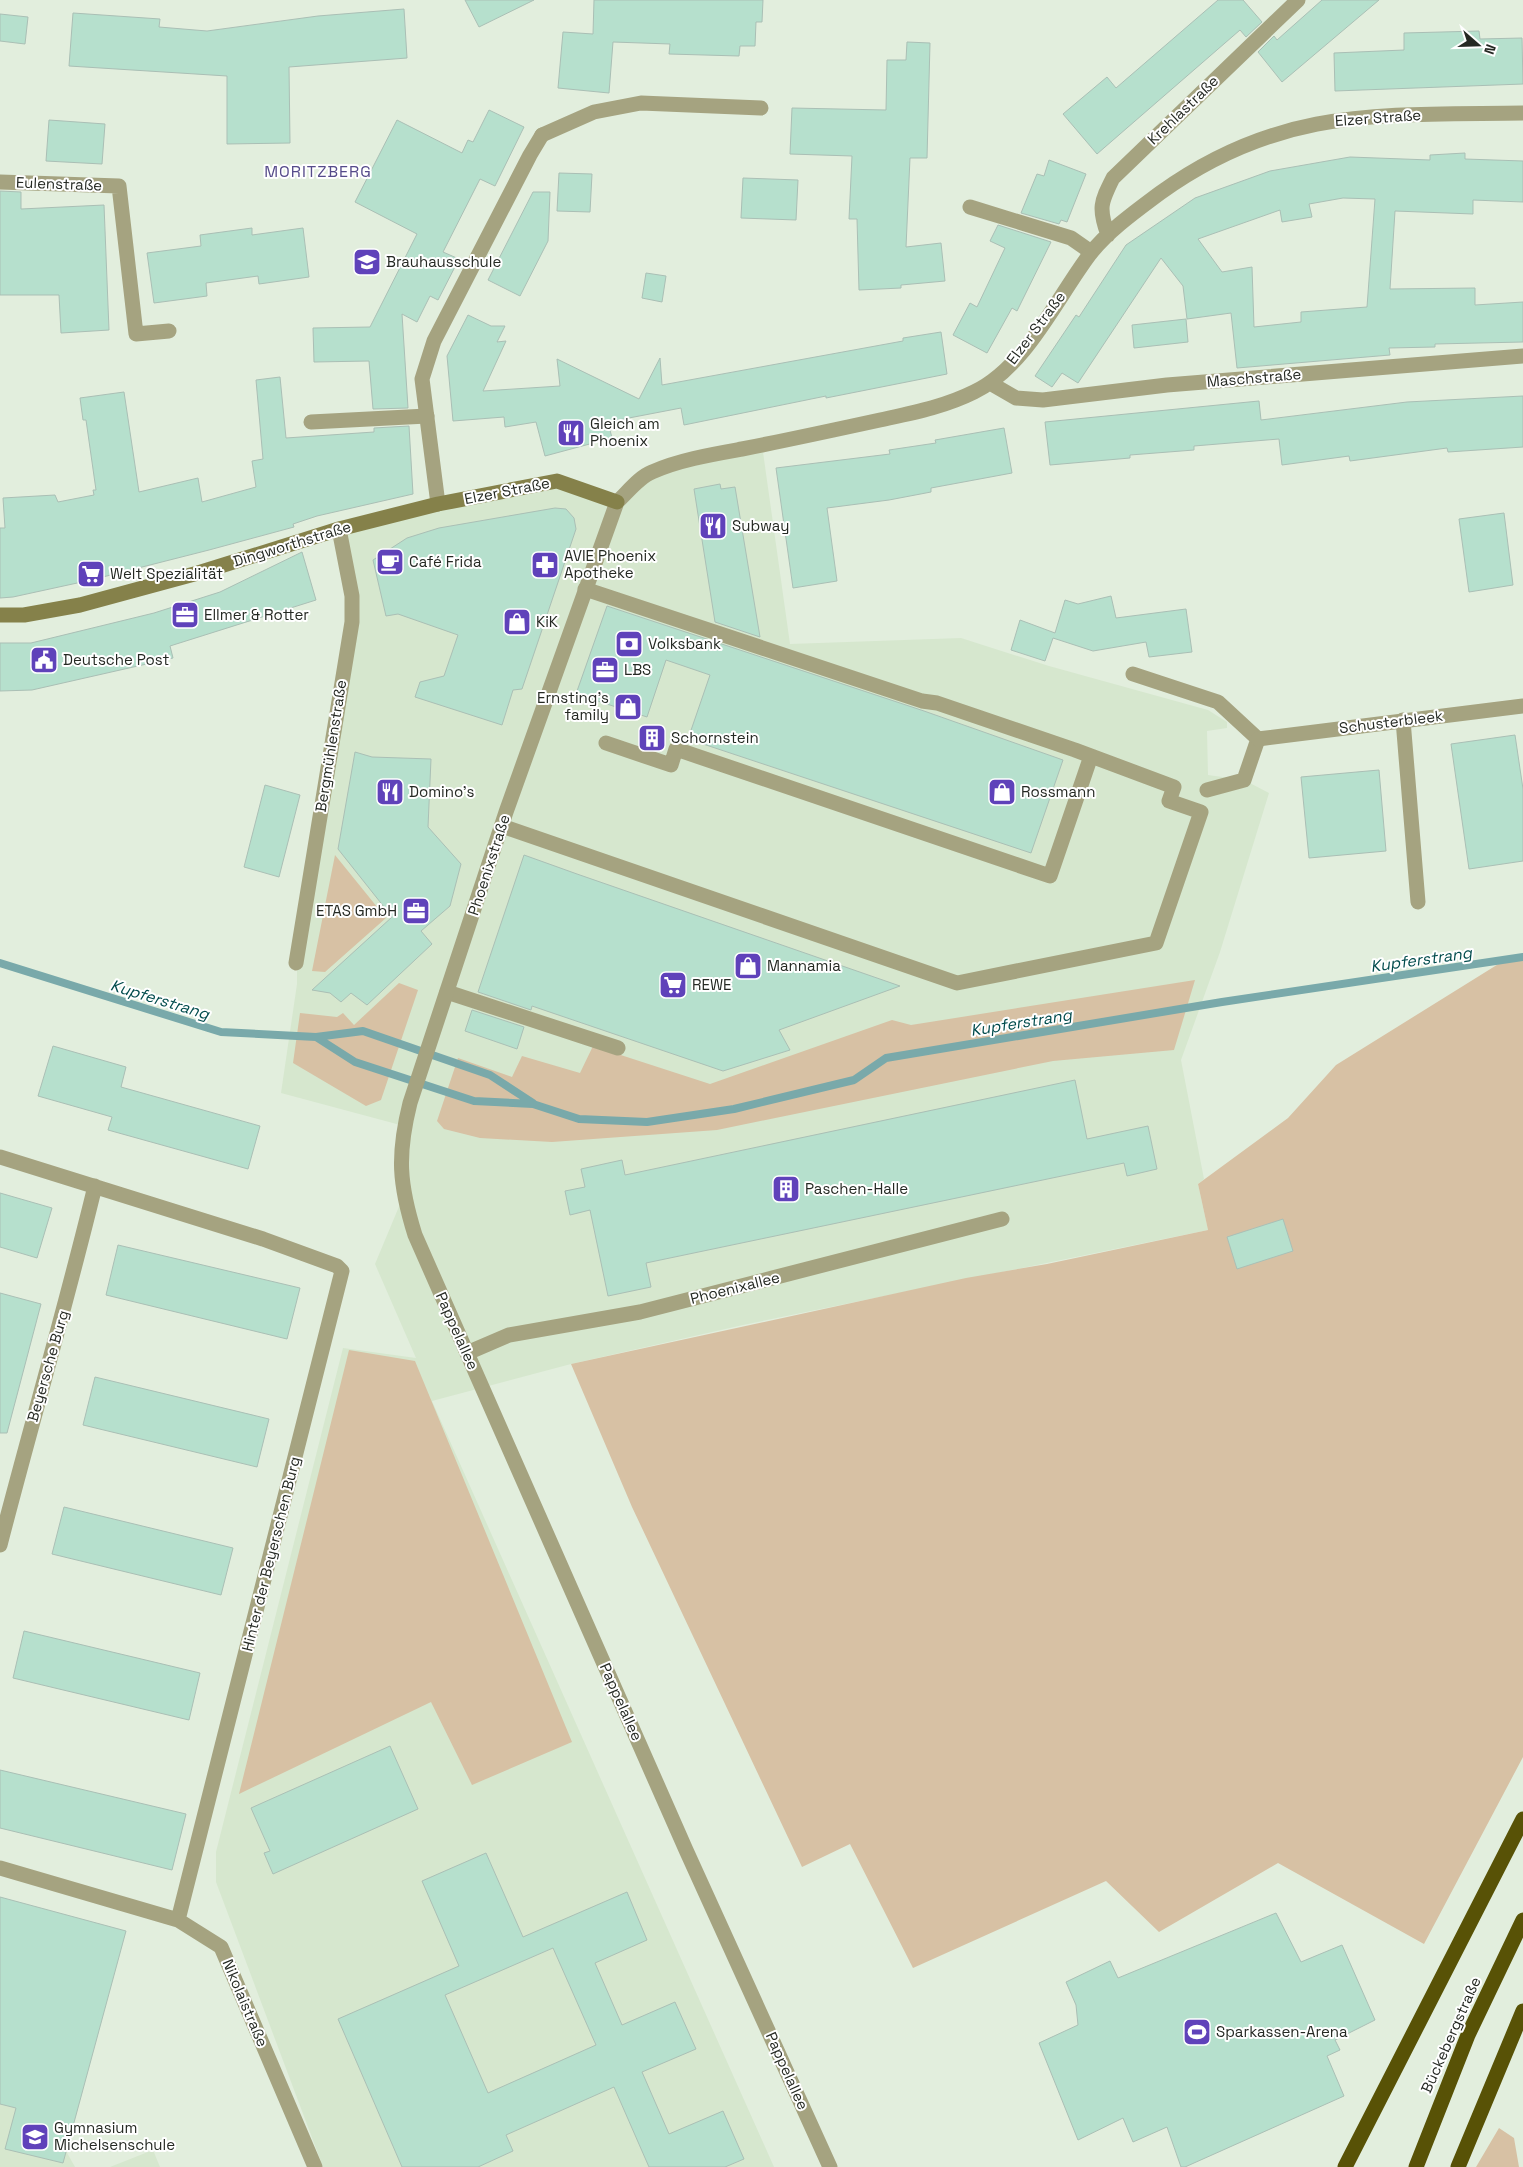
<svg xmlns="http://www.w3.org/2000/svg" width="1523" height="2167" font-family="'Space Grotesk',sans-serif">
  <style>
    .built { fill: #d6e7ce }
    .green { fill: #d7c1a4 }
    .lines { fill: none; stroke-linecap: round; stroke-linejoin: round }
    .stream { stroke: #79a9aa; stroke-width: 8 }
    .building { fill: #b6e0cd; stroke: #aabfb5; fill-rule: evenodd }
    .lane { stroke: #a5a380; stroke-width: 15 }
    .street { stroke: #a5a380; stroke-width: 15 }
    .secondary { stroke: #85814a; stroke-width: 15 }
    .highway { stroke: #585206; stroke-width: 15 }
    .labels { text-anchor: middle; stroke-width: 4; stroke-linejoin: round; paint-order: stroke }
    .street-label { font-size: 15px; fill: #252923; stroke: #fff }
    .poi-label { font-size: 15px; fill: #252923; stroke: #fff; text-anchor: start }
    .neighbourhood-label { font-size: 16px; letter-spacing: 1px; fill: #554b8a; stroke: #fff }
    .water-label { font-size: 16px; font-style: italic; fill: #004b4c; stroke: #fff }
  </style>
  <rect width="100%" height="100%" fill="#e2eedd"/>
  <path class="built" d="M762 445 790 644 961 638 1049 666 1208 710 1227 722V728L1207 731 1208 775 1244 780 1269 793 1220 952 1181 1060 1204 1179 1198 1184 1208 1230 743 1325 571 1364 432 1401 774 2167H323L216 1882V1852L343 1348 416 1358 375 1264 403 1197 404 1126 281 1093 297 984V963L352 622 339 529 557 481 617 502 650 472Z
    M0 2104 16 2108 66 2151 75 2167H0Z
    M153 2150 160 2167H110Z"/>
  <path class="green" d="M335 855 386 918 325 972 312 971Z
    M1523 958V1757L1424 1944 1278 1863 1159 1932 1106 1881 913 1968 850 1844 802 1867 632 1507 571 1364 966 1278 1047 1264 1208 1230 1198 1184 1288 1118 1336 1065 1500 963Z
    M1195 980 1174 1050 1053 1061 717 1130 552 1142 480 1138 444 1129 437 1121 458 1058 512 1077 522 1056 580 1073 593 1046 710 1084 892 1020 911 1025Z
    M399 983 418 990 381 1100 366 1106 293 1063 300 1013 337 1017 343 1013 354 1025Z
    M349 1350 415 1361 572 1742 472 1785 431 1702 239 1794Z
    M1499 2128 1514 2138 1519 2167H1476Z"/>
  <g class="lines">
    <path class="stream" d="M0 963 221 1032 316 1037 355 1062 474 1101 533 1104 579 1119 647 1122 734 1109 854 1080 886 1058 1222 1002 1523 957
      M316 1037 363 1031 490 1075 533 1103"/>
  </g>
  <path class="building" d="M465 0H534L479 27Z
    M594 0H763L762 22H756L755 46H740L739 56 669 54 670 44 613 42 609 93 558 88 563 32 593 34Z
    M1218 0H1243L1262 22 1246 37 1240 30 1097 154 1063 114 1107 77 1116 88Z
    M1322 0H1379L1282 82 1258 52 1274 36 1277 40Z
    M404 9 407 58 289 67 290 143 227 144V76L69 66 73 13 160 19 159 27 207 31 318 16Z
    M0 14 28 17 25 44 0 41Z
    M1479 31 1480 39 1522 38 1523 84 1335 91 1334 53 1404 50V33Z
    M907 42 930 43 927 158H910L906 247 941 243 945 281 901 285V288L859 290 857 219H849L852 156 790 154 792 108 886 110 887 60H906Z
    M489 110 524 127 495 186 480 179 443 252 459 259 438 300 430 296 417 322 402 314 408 408 373 409 369 361 314 362 313 328 370 327 417 234 355 202 397 120 462 153 468 140 473 142Z
    M49 120 105 124 102 164 46 161Z
    M1465 153V159L1523 161V202L1473 200V214L1395 211 1390 289 1475 288V305L1523 302V342L1435 344V347L1389 348 1390 355 1237 368 1231 313 1187 319 1183 286 1161 258 1078 383 1062 373 1052 387 1035 376 1076 315 1079 317 1126 245 1195 198 1270 171 1350 157 1430 160V155ZM1343 198 1375 199 1367 307 1301 312V322L1254 327 1252 267 1222 272 1198 239 1280 210 1282 222 1312 217 1309 204Z
    M1049 160 1086 174 1067 222 1061 220 1059 224 1021 213 1037 174 1044 176Z
    M559 173 592 174 590 212 557 211Z
    M743 178 798 180 796 220 741 218Z
    M0 191 21 192V209L104 205 109 330 61 333 59 295H0Z
    M533 192H550L548 241 520 296 488 280Z
    M998 225 1051 242 1017 311 1012 308 987 353 953 335 970 303 977 307 1005 248 990 241Z
    M252 228V235L303 228 309 277 259 284 258 276 206 283 207 296 154 303 147 253 201 246 200 235Z
    M646 273 666 276 662 302 642 298Z
    M468 315 491 326H505L497 342 506 341 483 391 560 386 557 359 639 399 660 358 662 385 903 341V338L941 332 947 374 826 398V396L684 425 681 408 608 422 612 438 545 456 536 422 505 427 504 417 453 421 447 356Z
    M1186 319 1188 342 1134 348 1132 325Z
    M280 377 286 438 374 432V428L409 426 413 494 317 516 293 524 294 527 209 550 91 580 13 597 0 598V528H5L3 498 55 495 58 502 94 495 93 490H96L86 420H83L80 398 124 392 139 492 198 478 202 502 256 487 252 461 263 459 256 380Z
    M1523 396V447L1448 452 1447 448 1350 461 1349 456 1282 465 1279 439 1194 446V450L1130 455V458L1050 465 1045 422 1259 401 1261 420 1407 402Z
    M1004 428 1012 473 931 488V492L889 500 827 508 837 581 793 588 776 468 890 454 889 450 936 443 935 440Z
    M720 484 721 489 735 487 760 637 715 622 694 489Z
    M555 508 566 509 574 518 576 529 522 689 513 690 502 725 415 697 420 682 444 676 458 635 398 614 386 616 373 560 407 538 439 528Z
    M1504 513 1513 585 1469 592 1459 519Z
    M302 552 316 600 170 646 173 658 32 690 0 691V643H31L154 613 220 592Z
    M1111 596 1116 618 1186 609 1192 652 1149 657 1146 642 1093 651 1053 638 1045 661 1011 650 1020 620 1055 633 1065 600 1078 604Z
    M607 606 924 711 1063 760 1031 853 688 739 710 675 666 660 647 717 576 694Z
    M1515 735 1523 789V861L1469 869 1451 744Z
    M355 752 372 757 431 759 428 827 461 864 450 906 421 931 432 944 367 1005 351 993 341 1002 330 993 312 990 392 917 338 849Z
    M1379 770 1386 851 1309 858 1301 777Z
    M265 785 300 795 279 877 244 867Z
    M524 855 577 874 900 986 779 1030 790 1050 723 1071 532 1006 531 1010 478 992Z
    M472 1010 524 1027 517 1049 465 1031Z
    M53 1046 126 1067 121 1087 260 1126 248 1169 108 1130 112 1117 38 1096Z
    M1075 1080 1087 1139 1148 1126 1157 1169 1127 1176 1124 1163 646 1263 651 1287 608 1296 590 1210 570 1215 565 1191 585 1187 581 1169 622 1160 625 1175Z
    M0 1193 52 1208 37 1258 0 1247Z
    M1283 1219 1293 1251 1237 1269 1227 1237Z
    M118 1245 300 1288 287 1339 106 1295Z
    M0 1293 41 1304 7 1433H0Z
    M95 1377 269 1419 257 1467 83 1425Z
    M64 1507 233 1548 221 1595 52 1554Z
    M24 1631 200 1673 189 1720 13 1678Z
    M390 1746 418 1809 273 1874 264 1853 270 1851 251 1808Z
    M0 1770 186 1814 172 1870 0 1828Z
    M486 1853 523 1937 627 1892 647 1940 595 1963 622 2025 675 2002 696 2049 642 2072 669 2134 723 2111 744 2159 725 2167H649L614 2087 506 2135 513 2151 478 2167H402L338 2019 459 1966 422 1881ZM553 1948 596 2045 488 2093 445 1995Z
    M0 1897 126 1931 63 2163 5 2149 16 2108 0 2104Z
    M1276 1913 1301 1962 1342 1945 1375 2020 1335 2040 1340 2050 1327 2056 1344 2096 1185 2167H1181L1167 2127 1133 2142 1123 2118 1078 2140 1039 2043 1078 2025 1076 2005 1066 1982 1110 1961 1118 1978Z"/>
  <g class="lines">
    <path class="lane" d="M542 135 594 112 641 103 761 108
      M0 182 119 186 136 334 169 331
      M970 207 1071 238 1091 252
      M311 422 427 416
      M1133 674 1218 702 1258 739 1244 780 1207 790
      M1403 720 1418 902
      M606 743 671 765 676 749 1050 876 1091 756
      M502 826 957 983 1156 943 1201 812 1169 801 1174 787 1075 750 937 703 922 701 585 589
      M447 992 618 1048"/>
    <path class="street" d="M1108 235C1098 208 1101 202 1113 178L1298 0
      M990 383 1016 398 1043 400 1167 385 1523 356
      M438 504 422 379 434 341 530 155 542 135
      M1258 739 1523 706
      M296 963 352 622V596L339 529
      M0 1157 263 1239 337 1266 342 1271 178 1920
      M467 1353 509 1335 640 1312 1002 1219
      M0 1545C31 1425 66 1306 95 1186
      M0 1868 178 1920 221 1947 315 2167
      M830 2167 686 1850 415 1235C399 1184 397 1155 410 1103L506 812 617 502C627 493 639 477 652 472 678 460 714 454 742 449 788 440 834 430 880 420 912 413 944 407 974 392 1026 367 1056 299 1090 254 1109 230 1136 211 1160 193 1281 106 1382 115 1523 113"/>
    <path class="secondary" d="M0 615H24L80 605 198 573 339 529 438 504 557 481 617 502"/>
    <path class="highway" d="M1345 2167 1523 1819
      M1416 2167 1468 2035 1523 1920
      M1458 2167 1523 2011"/>
  </g>
  <defs>
    <symbol id="school-square" viewBox="-11 -11 22 22"><rect x="-9" y="-9" width="18" height="18" rx="4" fill="#5f42ba" stroke="#fff"/><path d="M0-5L7-2L0 1L-7-2ZM-4 1L0 2.5L4 1V4Q0 6-4 4Z" fill="#fff"/></symbol>
    <symbol id="restaurant-square" viewBox="-11 -11 22 22"><rect x="-9" y="-9" width="18" height="18" rx="4" fill="#5f42ba" stroke="#fff"/><path d="M-5-6h1v4h1v-4h1v4h1v-4h1v5L-1.5 .5V6h-2V.5L-5-1ZM5-6V6H3V1.5H1.5Q1.5-4 5-6Z" fill="#fff"/></symbol>
    <symbol id="cafe-square" viewBox="-11 -11 22 22"><rect x="-9" y="-9" width="18" height="18" rx="4" fill="#5f42ba" stroke="#fff"/><path d="M-5.5-4.5H6V0H3Q3 3.5 0 3.5H-2.5Q-5.5 3.5-5.5 0ZM3-3.2v2h1.7v-2ZM-6 4.5H4V6H-6Z" fill="#fff"/></symbol>
    <symbol id="pharmacy-square" viewBox="-11 -11 22 22"><rect x="-9" y="-9" width="18" height="18" rx="4" fill="#5f42ba" stroke="#fff"/><path d="M-2-6h4v4h4v4h-4v4h-4v-4h-4v-4h4Z" fill="#fff"/></symbol>
    <symbol id="supermarket-square" viewBox="-11 -11 22 22"><rect x="-9" y="-9" width="18" height="18" rx="4" fill="#5f42ba" stroke="#fff"/><path d="M-6-5.5h2.5l.6 2H6L4.5 2H-2.5L-4.4-4H-6ZM-1.5 3.2a1.3 1.3 0 1 0 .1 0ZM3 3.2a1.3 1.3 0 1 0 .1 0Z" fill="#fff"/></symbol>
    <symbol id="office-square" viewBox="-11 -11 22 22"><rect x="-9" y="-9" width="18" height="18" rx="4" fill="#5f42ba" stroke="#fff"/><path d="M-6-3h4V-5.5h4V-3h4V5H-6ZM-1-4.5V-3h2v-1.5ZM-6 0V1H6V0Z" fill="#fff"/></symbol>
    <symbol id="shop-square" viewBox="-11 -11 22 22"><rect x="-9" y="-9" width="18" height="18" rx="4" fill="#5f42ba" stroke="#fff"/><path d="M-5-2.5h2.3a2.7 3.5 0 0 1 5.4 0H5L5.5 6h-11ZM-1.5-2.5h3a1.5 2.3 0 0 0-3 0Z" fill="#fff"/></symbol>
    <symbol id="bank-square" viewBox="-11 -11 22 22"><rect x="-9" y="-9" width="18" height="18" rx="4" fill="#5f42ba" stroke="#fff"/><path d="M-6-4H6V4H-6ZM0-2.3a2.3 2.3 0 1 0 0 4.6a2.3 2.3 0 1 0 0-4.6Z" fill="#fff"/></symbol>
    <symbol id="civic-square" viewBox="-11 -11 22 22"><rect x="-9" y="-9" width="18" height="18" rx="4" fill="#5f42ba" stroke="#fff"/><path d="M-.6-6.5H3V-4.5H.6V-3L4-1V1h2V6H-6V1h2V-1L-.6-3ZM-1.2 2.5V6h2.4V2.5Z" fill="#fff"/></symbol>
    <symbol id="building-square" viewBox="-11 -11 22 22"><rect x="-9" y="-9" width="18" height="18" rx="4" fill="#5f42ba" stroke="#fff"/><path d="M-4-6H4V6H1V3H-1V6H-4ZM-2.5-4.3h1.7v1.8h-1.7ZM.8-4.3h1.7v1.8H.8ZM-2.5-1h1.7V.8h-1.7ZM.8-1h1.7V.8H.8Z" fill="#fff"/></symbol>
    <symbol id="stadium-square" viewBox="-11 -11 22 22"><rect x="-9" y="-9" width="18" height="18" rx="4" fill="#5f42ba" stroke="#fff"/><path d="M0-5a6.5 5 0 1 0 0 10a6.5 5 0 1 0 0-10ZM-3.5-1.8h7v3.6h-7Z" fill="#fff"/></symbol>
  </defs>
  <g fill-rule="evenodd">
    <use href="#school-square" x="351" y="246" width="32" height="32"/>
    <use href="#restaurant-square" x="555" y="417" width="32" height="32"/>
    <use href="#restaurant-square" x="697" y="510" width="32" height="32"/>
    <use href="#cafe-square" x="374" y="546" width="32" height="32"/>
    <use href="#pharmacy-square" x="529" y="549" width="32" height="32"/>
    <use href="#supermarket-square" x="75" y="558" width="32" height="32"/>
    <use href="#office-square" x="169" y="599" width="32" height="32"/>
    <use href="#shop-square" x="501" y="606" width="32" height="32"/>
    <use href="#bank-square" x="613" y="628" width="32" height="32"/>
    <use href="#civic-square" x="28" y="644" width="32" height="32"/>
    <use href="#office-square" x="589" y="654" width="32" height="32"/>
    <use href="#shop-square" x="612" y="691" width="32" height="32"/>
    <use href="#building-square" x="636" y="722" width="32" height="32"/>
    <use href="#restaurant-square" x="374" y="776" width="32" height="32"/>
    <use href="#shop-square" x="986" y="776" width="32" height="32"/>
    <use href="#office-square" x="400" y="895" width="32" height="32"/>
    <use href="#shop-square" x="732" y="950" width="32" height="32"/>
    <use href="#supermarket-square" x="657" y="969" width="32" height="32"/>
    <use href="#building-square" x="770" y="1173" width="32" height="32"/>
    <use href="#stadium-square" x="1181" y="2016" width="32" height="32"/>
    <use href="#school-square" x="19" y="2121" width="32" height="32"/>
  </g>
  <g class="labels">
    <g class="street-label">
      <text transform="translate(1183 110) rotate(-44)" y="5">Krehlastraße</text>
      <text transform="translate(1378 118) rotate(-4)" y="5">Elzer Straße</text>
      <text transform="translate(59 184) rotate(2)" y="5">Eulenstraße</text>
      <text transform="translate(1036 328) rotate(-53)" y="5">Elzer Straße</text>
      <text transform="translate(1254 378) rotate(-5)" y="5">Maschstraße</text>
      <text transform="translate(507 491) rotate(-11)" y="5">Elzer Straße</text>
      <text transform="translate(292 544) rotate(-17)" y="5">Dingworthstraße</text>
      <text transform="translate(1391 722) rotate(-7)" y="5">Schusterbleek</text>
      <text transform="translate(331 746) rotate(-81)" y="5">Bergmühlenstraße</text>
      <text transform="translate(489 865) rotate(-72)" y="5">Phoenixstraße</text>
      <text transform="translate(735 1288) rotate(-14)" y="5">Phoenixallee</text>
      <text transform="translate(457 1331) rotate(66)" y="5">Pappelallee</text>
      <text transform="translate(48 1366) rotate(-74)" y="5">Beyersche Burg</text>
      <text transform="translate(271 1554) rotate(-76)" y="5">Hinter der Beyerschen Burg</text>
      <text transform="translate(621 1702) rotate(66)" y="5">Pappelallee</text>
      <text transform="translate(245 2003) rotate(67)" y="5">Nikolaistraße</text>
      <text transform="translate(1451 2035) rotate(-66)" y="5">Bückebergstraße</text>
      <text transform="translate(787 2071) rotate(66)" y="5">Pappelallee</text>
    </g>
    <g class="poi-label">
      <text x="386" y="267">Brauhausschule</text>
      <text x="590" y="429">Gleich am<tspan x="590" dy="17">Phoenix</tspan></text>
      <text x="732" y="531">Subway</text>
      <text x="564" y="561">AVIE Phoenix<tspan x="564" dy="17">Apotheke</tspan></text>
      <text x="409" y="567">Café Frida</text>
      <text x="110" y="579">Welt Spezialität</text>
      <text x="204" y="620">Ellmer &amp; Rotter</text>
      <text x="536" y="627">KiK</text>
      <text x="648" y="649">Volksbank</text>
      <text x="63" y="665">Deutsche Post</text>
      <text x="624" y="675">LBS</text>
      <text x="609" y="703" text-anchor="end">Ernsting's<tspan x="609" dy="17">family</tspan></text>
      <text x="671" y="743">Schornstein</text>
      <text x="409" y="797">Domino's</text>
      <text x="1021" y="797">Rossmann</text>
      <text x="397" y="916" text-anchor="end">ETAS GmbH</text>
      <text x="767" y="971">Mannamia</text>
      <text x="692" y="990">REWE</text>
      <text x="805" y="1194">Paschen-Halle</text>
      <text x="1216" y="2037">Sparkassen-Arena</text>
      <text x="54" y="2133">Gymnasium<tspan x="54" dy="17">Michelsenschule</tspan></text>
    </g>
    <g class="neighbourhood-label">
      <text x="318" y="177">MORITZBERG</text>
    </g>
    <g class="water-label">
      <text transform="translate(1421 959) rotate(-8)" y="6">Kupferstrang</text>
      <text transform="translate(160 999) rotate(17)" y="6">Kupferstrang</text>
      <text transform="translate(1021 1022) rotate(-9)" y="6">Kupferstrang</text>
    </g>
  </g>
  <g transform="translate(1478 45) rotate(110)" stroke="#ffffff" stroke-width="4" paint-order="stroke">
  <path d="M0-4L9 19L0 12L-9 19Z" fill="#252923"/>
  <text y="-8" font-size="14" font-weight="bold" text-anchor="middle" fill="#252923">N</text>
  </g>
</svg>
